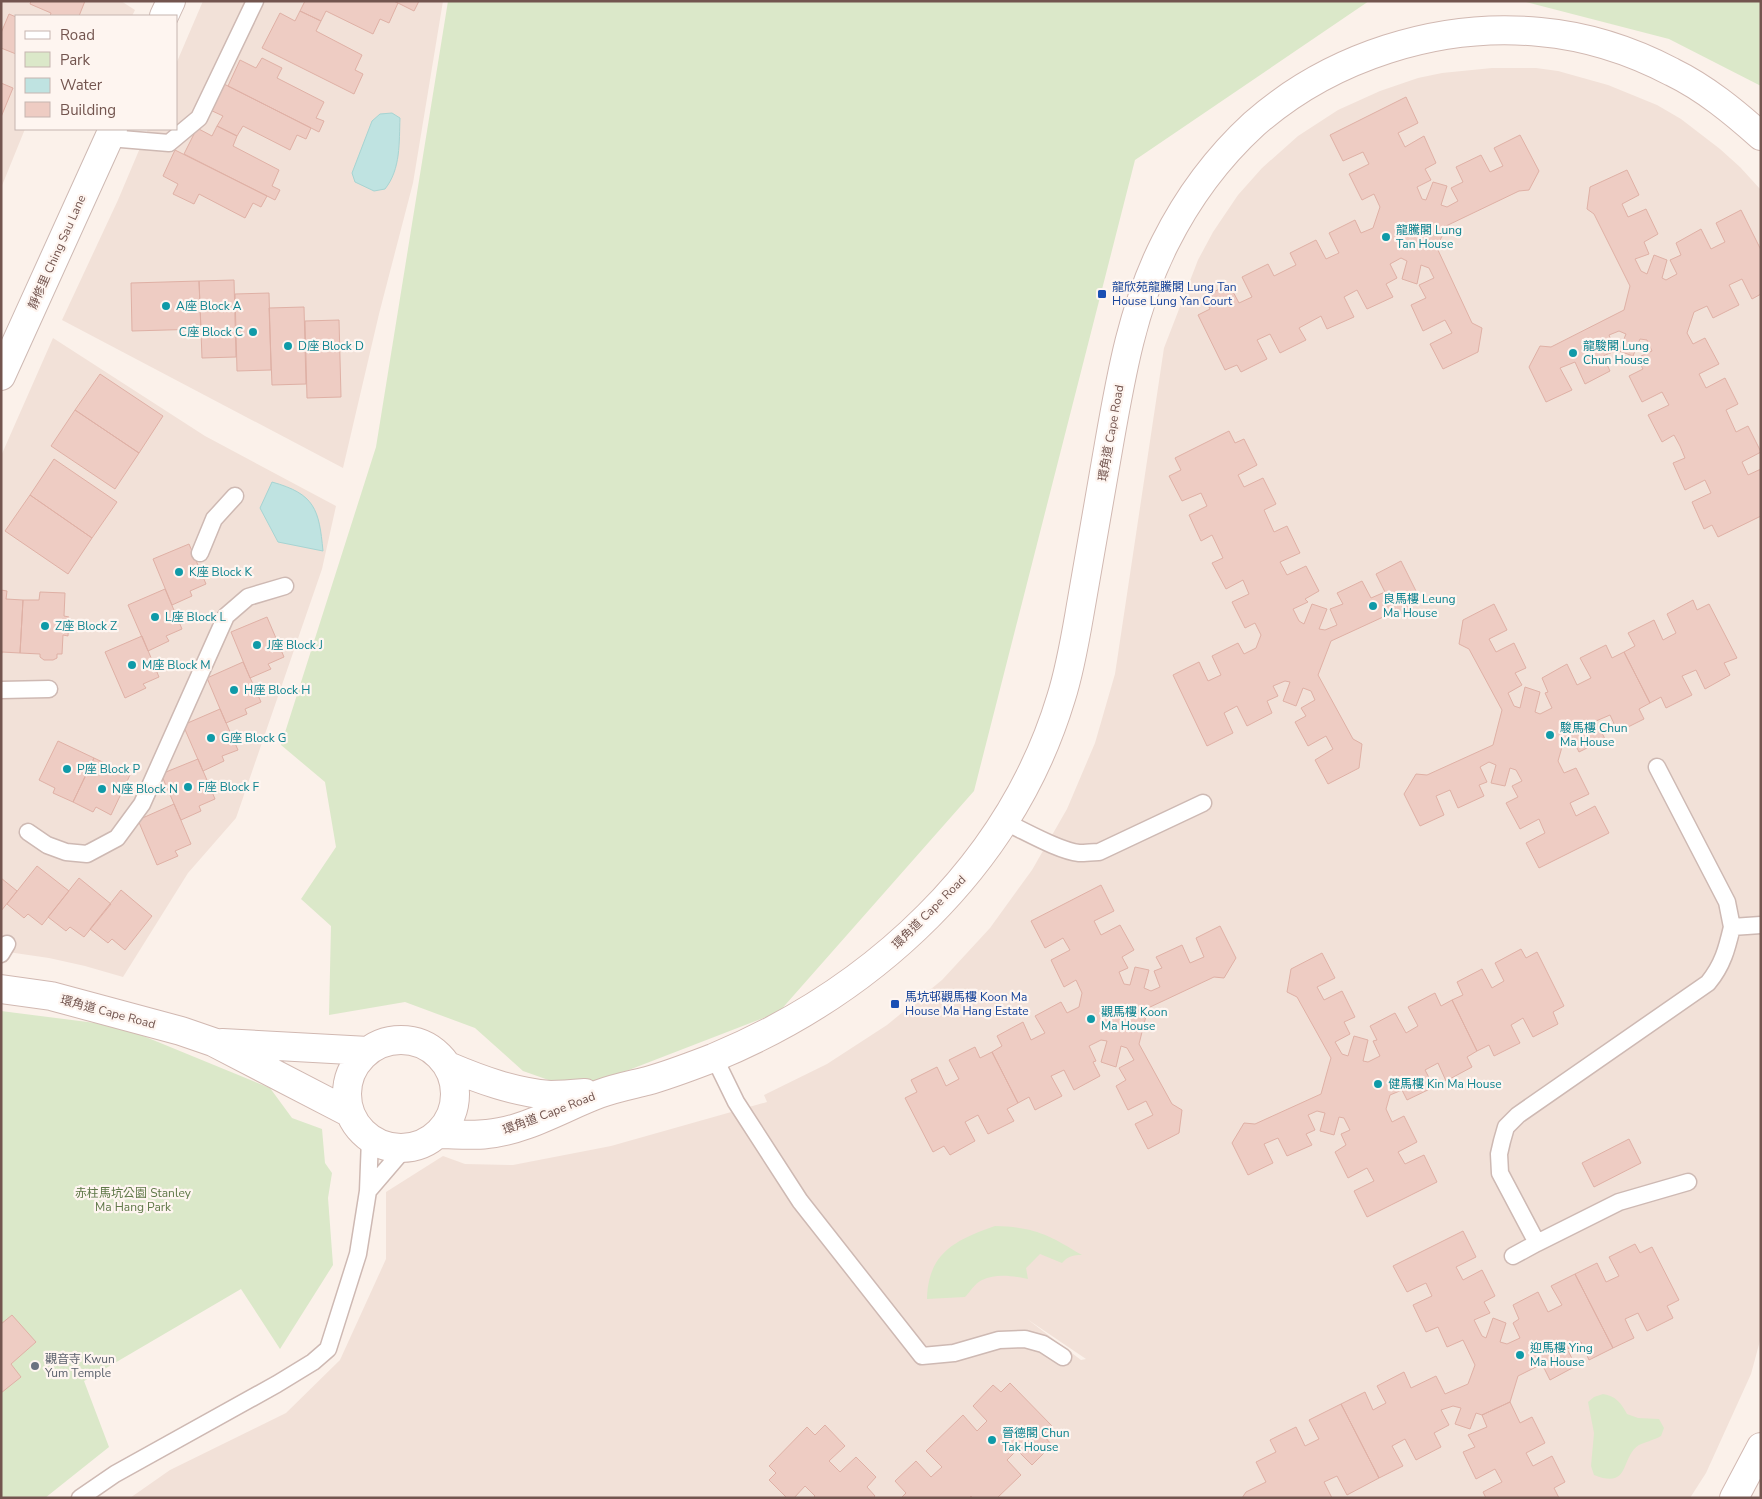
<svg xmlns="http://www.w3.org/2000/svg" width="1762" height="1499" font-family="'Nunito Sans','Noto Sans TC',sans-serif">
  <style>
    .residential { fill: #f2e1d8; fill-rule: evenodd }
    .green { fill: #dbe8c9 }
    .water { fill: #bfe3e1; stroke: #a6d4d2 }
    .building { fill: #eeccc3; stroke: #dfb0a5 }
    .lines { fill: none; stroke-linecap: round; stroke-linejoin: round }
    .lane-casing { stroke: #ceb9b3; stroke-width: 19 }
    .street-casing { stroke: #ceb9b3; stroke-width: 30 }
    .secondary-casing { stroke: #d1b8b1; stroke-width: 30 }
    .lane { stroke: #fff; stroke-width: 16 }
    .street { stroke: #fff; stroke-width: 28 }
    .secondary { stroke: #fff; stroke-width: 28 }
    .culture-dot { fill: #0f9aa8; stroke: #fef5f0; stroke-width: 2 }
    .transit-dot { fill: #1a4fb4; stroke: #fef5f0; stroke-width: 2 }
    .worship-dot { fill: #6b7280; stroke: #fef5f0; stroke-width: 2 }
    .labels { text-anchor: middle; stroke-width: 4.5; stroke-linejoin: round; paint-order: stroke }
    .culture-label { font-size: 12px; fill: #0d838f; stroke: #fef5f0; text-anchor: start }
    .street-label { font-size: 12px; fill: #73554f; stroke: #fef5f0 }
    .transit-label { font-size: 12px; fill: #164399; stroke: #fef5f0; text-anchor: start }
    .park-label { font-size: 12px; fill: #5f7848; stroke: #fef5f0 }
    .worship-label { font-size: 12px; fill: #5b616d; stroke: #fef5f0; text-anchor: start }
  </style>
  <rect width="100%" height="100%" fill="#fbf1ea"/>
  <path class="residential" d="M1 1H121L135 10 132 16H16V129H25L1 188Z
    M203 1H443L413 183 379 314 343 468 62 320 118 200 148 129H176V64Z
    M1492 68H1536L1558 71 1608 85 1657 105 1681 119 1720 149 1740 167 1761 190V1337L1751 1374 1706 1473 1690 1498H130L170 1470 286 1413 340 1360 386 1259V1192L443 1156 465 1164 513 1165 611 1146 767 1102 764 1095 827 1064 887 1025 942 980 990 928 1032 870 1067 809 1095 743 1115 674 1164 348 1198 260 1213 232 1238 195 1262 168 1298 136 1338 110 1380 91 1418 78 1442 73ZM1027 1319 1086 1359 1081 1360Z
    M53 338 205 436 336 506 322 569 236 818 188 873 123 977 85 966 49 958 1 951V456Z"/>
  <path class="green" d="M448 1H1369L1135 160 974 791 779 1012 577 1090 523 1071 475 1028 405 1002 329 1015 331 926 301 899 336 847 325 782 281 745 376 447Z
    M1522 1H1761V86L1669 39Z
    M1 1011 119 1026 270 1088 292 1118 322 1129 325 1163 332 1173 328 1198 333 1265 280 1349 241 1289 84 1381 109 1447 45 1498H1Z
    M995 1226C1035 1227 1049 1235 1082 1255 1073 1255 1068 1256 1062 1263L1040 1254 1026 1268 1028 1279C1013 1276 997 1273 982 1280 975 1283 970 1292 965 1297L927 1299C928 1253 955 1240 995 1226Z
    M1603 1394C1616 1396 1621 1403 1627 1414L1638 1418 1659 1419 1664 1428 1661 1436C1654 1440 1645 1442 1639 1445 1620 1457 1631 1490 1594 1475L1591 1466 1594 1433 1588 1402 1594 1397Z"/>
  <path class="water" d="M392 113 400 118C399 142 401 169 385 189L374 191 355 182 352 173 372 121 380 114Z
    M272 482C315 494 319 509 323 551L278 542 260 508Z"/>
  <path class="building" d="M31 1H85L79 16H50L51 13 30 4Z
    M305 1H394L398 3 389 23 380 19 373 34 326 11 321 21 300 11Z
    M394 1H419L414 11Z
    M300 11 321 21 316 31 362 55 355 70 363 74 354 94 262 48 280 13 295 21Z
    M9 14 16 17V54L1 48V33Z
    M262 58 282 68 277 78 324 102 316 118 324 121 319 132 228 86 240 60 256 68Z
    M220 82 311 128 306 139 297 135 290 150 243 126 237 136 217 126 223 116 206 108Z
    M1 83 13 88 1 117Z
    M1406 97 1418 123 1398 133 1405 147 1424 136 1436 163 1425 169 1431 180 1417 187 1422 199 1426 200 1433 182 1447 186 1441 205 1447 207 1458 201 1451 188 1463 182 1456 167 1481 155 1490 172 1503 166 1494 148 1520 135 1539 171 1529 190 1519 191 1446 226 1437 248 1472 323 1482 328 1478 352 1443 369 1430 344 1452 333 1445 320 1423 331 1411 305 1426 298 1419 285 1434 278 1429 268 1421 265 1417 284 1402 279 1407 261 1401 258 1390 264 1397 278 1386 284 1393 297 1367 309 1357 290 1344 297 1354 317 1327 329 1321 316 1299 328 1306 340 1280 353 1270 334 1257 340 1267 359 1241 372 1237 365 1225 370 1198 315 1210 309 1204 297 1229 284 1239 303 1252 297 1242 277 1268 264 1274 276 1296 265 1290 253 1316 240 1326 259 1339 253 1329 233 1355 220 1361 233 1373 228 1380 207 1374 194 1362 200 1349 174 1369 164 1363 152 1343 161 1330 135Z
    M217 126 237 136 233 146 279 170 272 186 280 190 275 200 184 154 197 128 212 136Z
    M175 150 267 196 261 207 253 203 245 218 199 194 194 204 173 194 178 184 163 176Z
    M1627 170 1639 195 1622 204 1628 217 1646 209 1658 234 1644 242 1649 254 1635 259 1641 271 1647 274 1654 255 1667 260 1662 278 1666 280 1677 274 1670 260 1681 255 1676 243 1701 229 1711 249 1725 242 1716 223 1741 210 1761 250V294L1752 299 1742 279 1729 285 1739 305 1713 318 1707 306 1694 312 1687 333 1693 344 1705 338 1719 364 1699 374 1706 388 1725 378 1738 404 1726 410 1736 432 1748 426 1761 452 1742 462 1748 475 1761 469V516L1718 537 1712 525 1704 529 1692 502 1711 493 1705 480 1685 490 1673 463 1685 458 1680 446 1674 435 1662 442 1648 415 1669 405 1662 392 1642 402 1629 376 1643 369 1637 358 1652 351 1647 340 1640 339 1633 356 1619 351 1626 334 1619 331 1609 335 1615 351 1603 356 1610 371 1585 384 1575 362 1560 368 1572 390 1546 402 1529 367 1540 346 1551 347 1624 310 1630 286 1594 214 1587 209 1590 187Z
    M234 280 236 357 202 358 199 281Z
    M199 281 201 329 132 331 131 283Z
    M269 293 271 370 237 371 235 294Z
    M304 307 306 384 272 385 269 308Z
    M339 320 341 397 307 398 305 321Z
    M100 374 163 416 139 453 75 410Z
    M75 410 139 453 115 489 51 446Z
    M1229 431 1235 443 1244 439 1257 465 1238 475 1244 487 1263 478 1276 504 1264 510 1274 532 1287 526 1300 553 1280 562 1287 575 1306 566 1319 591 1305 599 1308 602 1293 609 1299 621 1304 624 1312 604 1327 609 1319 629 1325 630 1337 625 1330 609 1343 604 1337 593 1362 581 1371 598 1385 592 1376 574 1401 561 1417 593 1405 614 1394 612 1331 641 1318 675 1353 739 1362 744 1359 768 1328 784 1315 760 1333 749 1326 736 1308 746 1295 722 1306 716 1301 708 1315 700 1311 691 1303 688 1296 706 1283 701 1290 682 1285 681 1273 686 1278 696 1267 701 1272 713 1247 726 1237 706 1224 713 1233 733 1207 746 1173 675 1199 662 1208 681 1221 675 1212 656 1238 643 1244 654 1256 648 1261 635 1255 623 1245 628 1232 602 1249 594 1243 580 1226 589 1212 563 1223 558 1212 535 1201 541 1189 515 1207 506 1201 493 1182 501 1169 476 1181 470 1175 458Z
    M54 459 117 502 92 538 30 495Z
    M30 495 92 538 68 574 5 531Z
    M189 544 206 584 190 591 192 596 172 605 153 559Z
    M165 589 182 629 166 636 169 641 148 651 128 605Z
    M1 590 7 591 6 599 23 600 20 653 2 652 1 656Z
    M40 592 65 593 64 616 69 617 68 636 63 635 62 654H57V658L53 660H44L40 657V654L20 653 23 600H39Z
    M1693 600 1697 610 1709 604 1737 658 1724 663 1730 675 1705 689 1696 670 1682 676 1692 695 1666 708 1661 697 1650 703 1624 652 1635 646 1628 633 1654 620 1663 640 1676 633 1667 614Z
    M1494 604 1507 630 1489 639 1496 652 1514 643 1526 668 1515 673 1522 685 1508 693 1514 706 1520 708 1525 687 1540 692 1535 712 1540 714 1552 708 1545 693 1548 692 1542 678 1567 664 1577 685 1591 678 1580 658 1606 645 1612 658 1624 652 1650 703 1639 709 1644 719 1618 732 1610 715 1596 721 1605 739 1579 752 1574 742 1562 747 1558 761 1564 773 1576 768 1589 794 1570 803 1576 816 1595 806 1609 833 1539 868 1526 843 1545 833 1539 819 1520 829 1506 803 1518 797 1512 786 1522 781 1516 770 1510 768 1505 786 1491 783 1496 765 1489 762 1480 767 1487 782 1479 785 1484 796 1458 808 1450 790 1436 796 1444 815 1420 826 1404 794 1416 774 1427 775 1493 745 1502 710 1469 649 1459 644 1463 620Z
    M267 617 284 657 268 664 271 669 250 678 231 632Z
    M142 636 159 677 143 684 146 688 125 698 105 652Z
    M243 662 261 702 245 709 247 714 226 723 207 678Z
    M220 709 238 750 222 756 224 761 203 771 183 725Z
    M58 741 94 758 73 802 53 793 55 788 39 780Z
    M94 758 130 775 111 815 96 807 93 812 73 802Z
    M198 759 215 799 199 806 201 811 181 820 161 774Z
    M174 804 191 844 175 851 178 856 157 865 138 820Z
    M37 866 69 891 42 925 28 914 24 918 7 904Z
    M1 878 17 891 1 911Z
    M79 878 111 904 84 937 70 927 66 931 48 917Z
    M1101 885 1114 911 1094 921 1101 935 1120 925 1134 950 1122 957 1128 968 1119 972 1124 984 1130 985 1135 967 1149 970 1144 988 1151 991 1160 987 1154 971 1162 968 1156 957 1182 945 1190 963 1204 957 1196 938 1220 926 1236 958 1224 978 1214 977 1148 1008 1139 1044 1172 1104 1182 1110 1179 1133 1148 1149 1135 1124 1153 1115 1146 1101 1128 1110 1116 1086 1126 1080 1119 1068 1134 1060 1127 1048 1121 1046 1116 1067 1101 1062 1107 1041 1101 1040 1089 1046 1096 1061 1093 1062 1100 1076 1074 1090 1064 1070 1051 1076 1062 1096 1035 1110 1029 1097 1018 1103 992 1052 1002 1046 997 1036 1023 1022 1031 1040 1045 1033 1035 1016 1061 1002 1067 1013 1079 1007 1082 993 1076 980 1064 987 1051 960 1070 950 1063 938 1045 948 1031 921Z
    M121 890 152 916 125 950 112 939 108 943 90 929Z
    M1521 949 1526 958 1537 952 1564 1006 1553 1012 1558 1024 1533 1037 1523 1018 1511 1025 1520 1043 1494 1056 1489 1045 1477 1051 1452 1000 1463 995 1457 982 1482 969 1492 988 1504 981 1495 963Z
    M1322 953 1335 978 1317 987 1324 1000 1342 991 1355 1017 1344 1022 1350 1034 1335 1042 1342 1054 1348 1056 1354 1036 1368 1040 1363 1061 1368 1062 1380 1056 1373 1041 1377 1040 1370 1026 1395 1013 1406 1033 1418 1026 1408 1007 1435 993 1441 1006 1452 1000 1477 1051 1467 1057 1472 1067 1446 1081 1438 1063 1425 1070 1434 1087 1407 1100 1402 1090 1390 1095 1386 1109 1392 1122 1404 1116 1417 1142 1398 1152 1405 1164 1424 1155 1437 1182 1367 1217 1354 1191 1374 1181 1367 1168 1348 1178 1335 1152 1346 1145 1341 1134 1350 1130 1344 1118 1339 1117 1334 1135 1320 1131 1325 1113 1317 1111 1308 1115 1315 1130 1306 1134 1312 1145 1287 1156 1278 1138 1264 1144 1273 1163 1248 1175 1232 1143 1244 1123 1255 1124 1321 1094 1331 1058 1297 997 1287 992 1291 969Z
    M975 1047 980 1058 992 1052 1018 1103 1007 1109 1014 1121 988 1134 978 1115 965 1122 975 1141 950 1155 944 1146 933 1152 905 1098 917 1092 911 1080 937 1067 946 1086 959 1079 949 1060Z
    M1629 1139 1641 1163 1594 1187 1582 1163Z
    M1463 1231 1476 1257 1456 1267 1463 1280 1482 1270 1495 1296 1484 1302 1490 1313 1474 1320 1482 1336 1486 1338 1493 1318 1506 1323 1500 1342 1507 1344 1520 1338 1513 1323 1519 1319 1513 1305 1538 1292 1548 1312 1562 1305 1551 1286 1575 1274 1613 1348 1589 1360 1581 1342 1567 1349 1576 1366 1550 1380 1542 1364 1518 1376 1510 1402 1482 1415 1476 1413 1470 1429 1455 1424 1461 1408 1453 1406 1441 1410 1449 1425 1434 1433 1441 1447 1416 1460 1405 1439 1392 1446 1403 1466 1379 1478 1341 1404 1365 1392 1373 1410 1386 1403 1377 1386 1404 1372 1411 1388 1436 1376 1445 1394 1468 1384 1475 1365 1463 1340 1447 1347 1438 1327 1426 1332 1413 1305 1432 1296 1426 1283 1407 1292 1393 1266Z
    M1635 1244 1640 1253 1652 1247 1679 1300 1667 1306 1673 1318 1647 1331 1638 1313 1625 1319 1634 1338 1613 1348 1575 1274 1597 1263 1606 1282 1619 1276 1609 1257Z
    M12 1315 36 1342 11 1364 21 1377 1 1393V1324Z
    M1010 1383 1052 1426 1043 1435 1052 1445 1032 1465 1017 1450 1007 1460 1021 1475 997 1498H973L971 1496 969 1498H901L906 1493 895 1481 916 1461 931 1477 942 1467 926 1451 963 1415 977 1431 987 1421 973 1406 993 1385 1001 1392Z
    M1510 1402 1520 1423 1532 1417 1545 1443 1526 1453 1533 1466 1552 1456 1565 1482 1554 1488 1559 1498H1486L1483 1492 1502 1482 1495 1469 1476 1479 1463 1452 1475 1447 1468 1435 1487 1427 1482 1415Z
    M1341 1404 1379 1478 1347 1495 1337 1476 1324 1482 1332 1498H1242L1246 1492 1266 1482 1256 1462 1276 1452 1270 1440 1296 1427 1305 1446 1319 1439 1309 1420Z
    M825 1425 845 1446 829 1461 840 1472 856 1457 876 1477 867 1487 875 1496 873 1498H813L815 1496 805 1486 794 1498H787L769 1480 776 1473 769 1466 807 1427 815 1435Z"/>
  <g class="lines">
    <defs>
      <path id="lane" d="M109 138 169 143 199 118 255 1
        M200 553 214 519 235 496
        M1 690 49 689
        M1657 767 1727 902 1732 927 1761 925
        M1005 822C1025 831 1059 851 1079 853 1086 853 1093 852 1099 852L1203 803
        M28 832 47 845 66 852 87 854 117 838 142 804 226 616 248 597 285 586
        M1 954 7 944
        M714 1057 736 1102 800 1201 922 1356 954 1353 999 1340 1025 1339 1043 1344 1063 1357
        M1688 1182 1619 1202 1537 1243 1500 1173 1499 1154 1502 1141 1506 1127 1518 1115 1708 983C1723 965 1727 948 1732 927
        M368 1191 404 1149
        M1513 1256 1537 1243
        M80 1498 115 1474 277 1384 313 1362 328 1349 358 1254 368 1191 370 1139"/>
      <path id="street" d="M164 16 171 1
        M1 376 113 129"/>
      <path id="secondary" d="M1 989 51 996 181 1031 213 1042 350 1113
        M347 1094a54 54 0 1 1 108 0a54 54 0 1 1-108 0Z
        M222 1043 368 1051
        M448 1066C481 1080 514 1092 550 1095 561 1095 574 1094 585 1093
        M437 1134C454 1134 471 1136 487 1134 525 1131 564 1107 599 1094 615 1088 631 1085 647 1081 669 1075 692 1066 713 1058 873 992 1010 866 1061 698 1070 670 1075 640 1080 611 1090 555 1099 499 1109 444 1121 375 1133 306 1165 243 1187 199 1217 158 1254 124 1330 57 1438 22 1540 32 1585 36 1632 51 1672 72 1705 88 1734 112 1761 136
        M1734 1498 1761 1447"/>
    </defs>
    <use href="#lane" class="lane-casing"/>
    <use href="#street" class="street-casing"/>
    <use href="#secondary" class="secondary-casing"/>
    <use href="#lane" class="lane"/>
    <use href="#street" class="street"/>
    <use href="#secondary" class="secondary"/>
  </g>
  <g class="culture-dot">
    <circle cx="1386" cy="237" r="5"/>
    <circle cx="166" cy="306" r="5"/>
    <circle cx="253" cy="332" r="5"/>
    <circle cx="288" cy="346" r="5"/>
    <circle cx="1573" cy="353" r="5"/>
    <circle cx="179" cy="572" r="5"/>
    <circle cx="1373" cy="606" r="5"/>
    <circle cx="155" cy="617" r="5"/>
    <circle cx="45" cy="626" r="5"/>
    <circle cx="257" cy="645" r="5"/>
    <circle cx="132" cy="665" r="5"/>
    <circle cx="234" cy="690" r="5"/>
    <circle cx="1550" cy="735" r="5"/>
    <circle cx="211" cy="738" r="5"/>
    <circle cx="67" cy="769" r="5"/>
    <circle cx="188" cy="787" r="5"/>
    <circle cx="102" cy="789" r="5"/>
    <circle cx="1091" cy="1019" r="5"/>
    <circle cx="1378" cy="1084" r="5"/>
    <circle cx="1520" cy="1355" r="5"/>
    <circle cx="992" cy="1440" r="5"/>
  </g>
  <g class="transit-dot">
    <rect x="1097" y="289" width="10" height="10" rx="2.5"/>
    <rect x="890" y="999" width="10" height="10" rx="2.5"/>
  </g>
  <circle class="worship-dot" cx="35" cy="1366" r="5"/>
  <g class="labels">
    <g class="culture-label">
      <text x="1396" y="234">龍騰閣 Lung<tspan x="1396" dy="14">Tan House</tspan></text>
      <text x="176" y="310">A座 Block A</text>
      <text x="243" y="336" text-anchor="end">C座 Block C</text>
      <text x="298" y="350">D座 Block D</text>
      <text x="1583" y="350">龍駿閣 Lung<tspan x="1583" dy="14">Chun House</tspan></text>
      <text x="189" y="576">K座 Block K</text>
      <text x="1383" y="603">良馬樓 Leung<tspan x="1383" dy="14">Ma House</tspan></text>
      <text x="165" y="621">L座 Block L</text>
      <text x="55" y="630">Z座 Block Z</text>
      <text x="267" y="649">J座 Block J</text>
      <text x="142" y="669">M座 Block M</text>
      <text x="244" y="694">H座 Block H</text>
      <text x="1560" y="732">駿馬樓 Chun<tspan x="1560" dy="14">Ma House</tspan></text>
      <text x="221" y="742">G座 Block G</text>
      <text x="77" y="773">P座 Block P</text>
      <text x="198" y="791">F座 Block F</text>
      <text x="112" y="793">N座 Block N</text>
      <text x="1101" y="1016">觀馬樓 Koon<tspan x="1101" dy="14">Ma House</tspan></text>
      <text x="1388" y="1088">健馬樓 Kin Ma House</text>
      <text x="1530" y="1352">迎馬樓 Ying<tspan x="1530" dy="14">Ma House</tspan></text>
      <text x="1002" y="1437">晉德閣 Chun<tspan x="1002" dy="14">Tak House</tspan></text>
    </g>
    <g class="street-label">
      <text transform="translate(57 252) rotate(-66)" y="4">靜修里 Ching Sau Lane</text>
      <text transform="translate(1111 433) rotate(-80)" y="4">環角道 Cape Road</text>
      <text transform="translate(929 912) rotate(-45)" y="4">環角道 Cape Road</text>
      <text transform="translate(108 1012) rotate(15)" y="4">環角道 Cape Road</text>
      <text transform="translate(549 1113) rotate(-21)" y="4">環角道 Cape Road</text>
    </g>
    <g class="transit-label">
      <text x="1112" y="291">龍欣苑龍騰閣 Lung Tan<tspan x="1112" dy="14">House Lung Yan Court</tspan></text>
      <text x="905" y="1001">馬坑邨觀馬樓 Koon Ma<tspan x="905" dy="14">House Ma Hang Estate</tspan></text>
    </g>
    <g class="park-label">
      <text x="133" y="1197">赤柱馬坑公園 Stanley<tspan x="133" dy="14">Ma Hang Park</tspan></text>
    </g>
    <g class="worship-label">
      <text x="45" y="1363">觀音寺 Kwun<tspan x="45" dy="14">Yum Temple</tspan></text>
    </g>
  </g>
  <rect width="1762" height="1499" fill="none" stroke="#73554f" stroke-width="5"/>
  <rect x="15" y="15" width="162" height="115" fill="#fef5f0" stroke="#c6b5b0"/>
  <rect x="25" y="31" width="25" height="8" fill="#ffffff" stroke="#c6b5b0"/>
  <text x="60" y="40" font-size="15" fill="#73554f">Road</text>
  <rect x="25" y="52" width="25" height="15" fill="#dbe8c9" stroke="#c6b5b0"/>
  <text x="60" y="65" font-size="15" fill="#73554f">Park</text>
  <rect x="25" y="78" width="25" height="15" fill="#bfe3e1" stroke="#c6b5b0"/>
  <text x="60" y="90" font-size="15" fill="#73554f">Water</text>
  <rect x="25" y="102" width="25" height="15" fill="#eeccc3" stroke="#c6b5b0"/>
  <text x="60" y="115" font-size="15" fill="#73554f">Building</text>
</svg>
